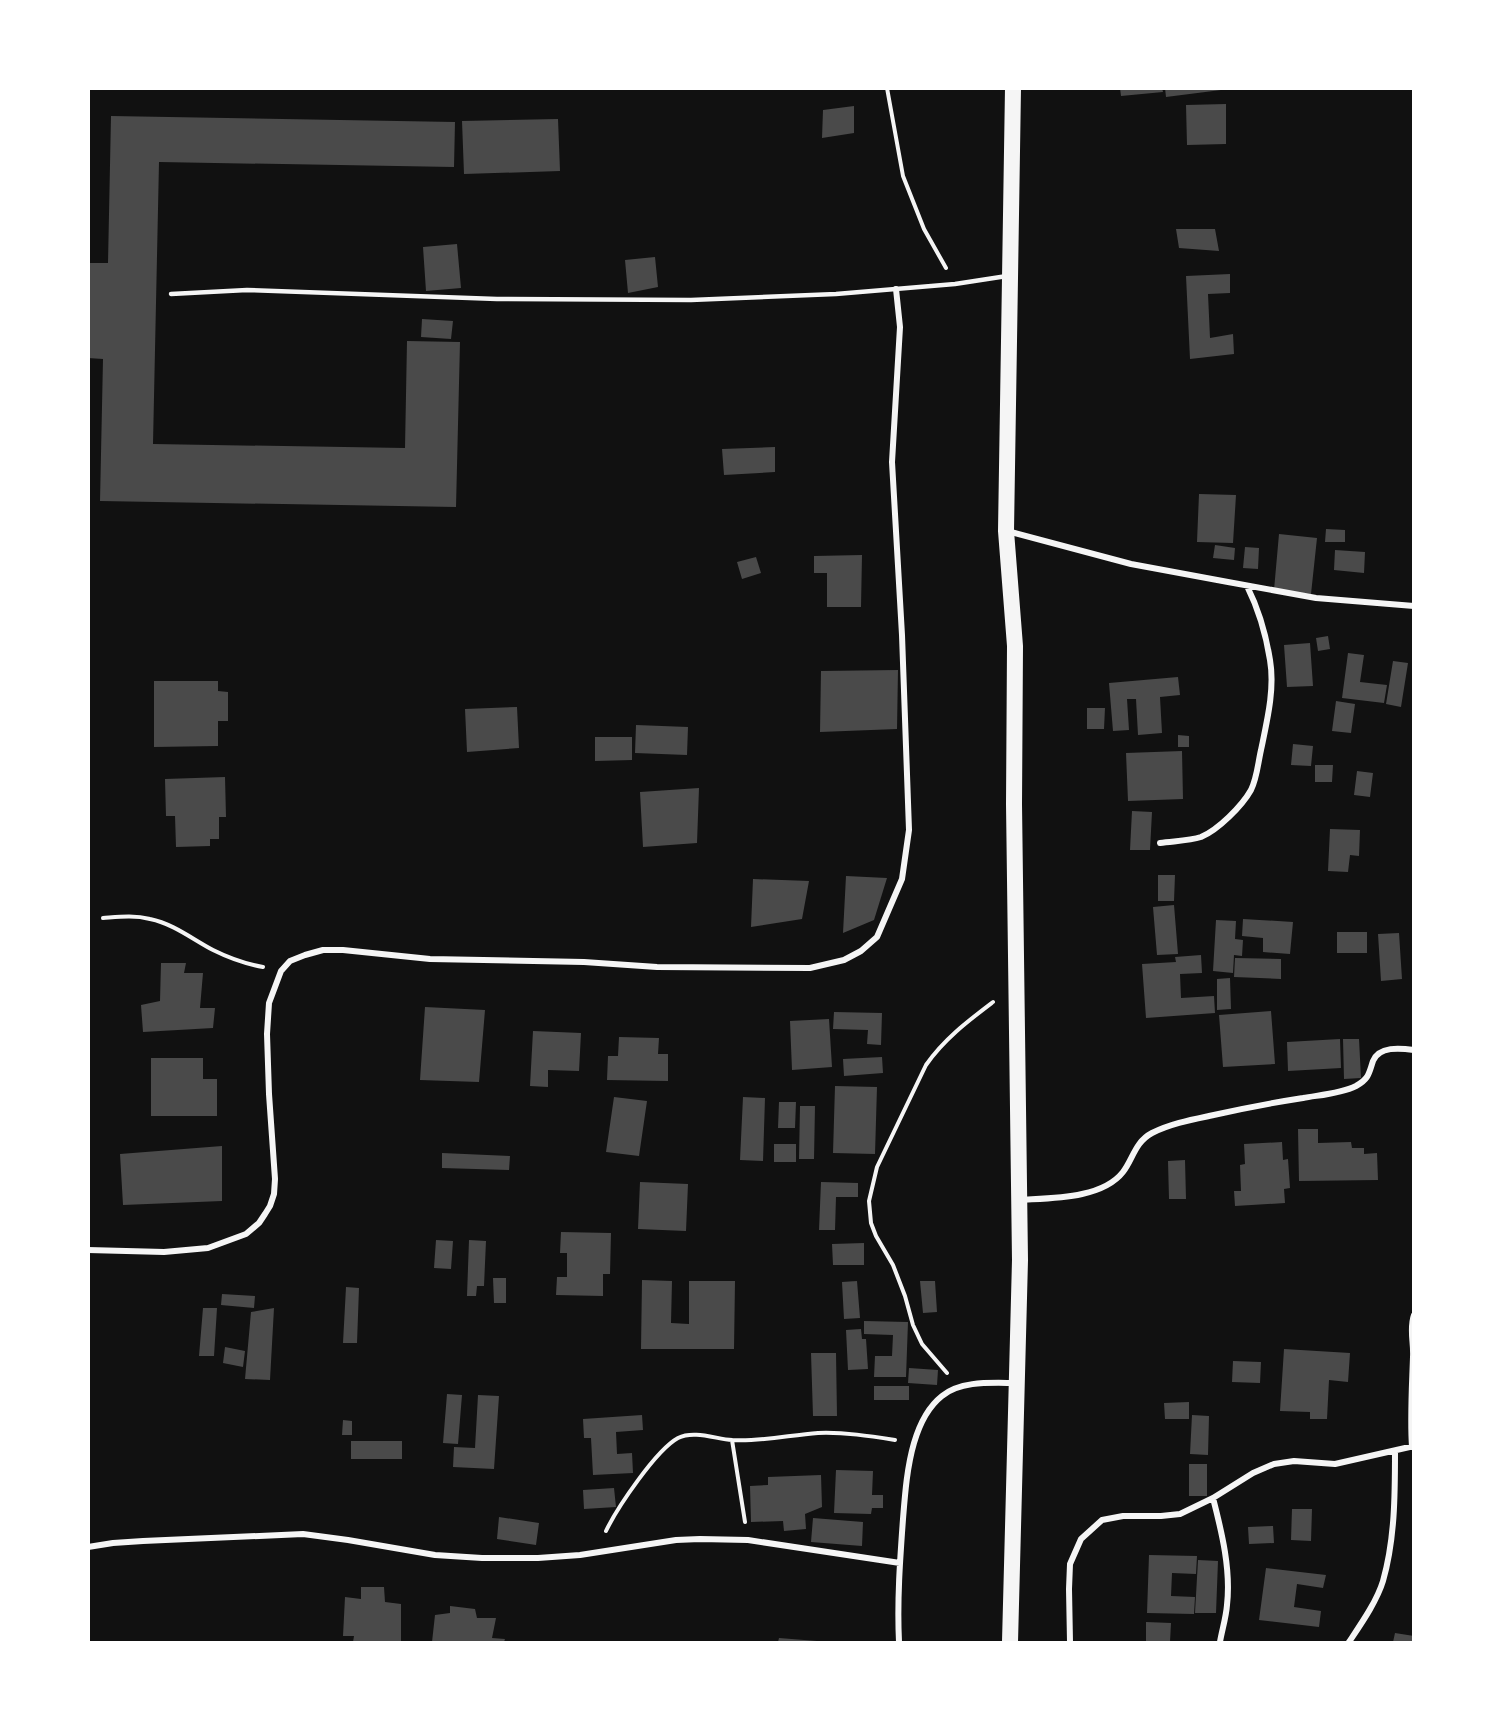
<svg xmlns="http://www.w3.org/2000/svg" width="1502" height="1731" font-family="'Noto Sans',sans-serif">
  <style>
    .building { fill: #4a4a4a }
    .lines { fill: none; stroke-linecap: round; stroke-linejoin: round }
    .path { stroke: #f5f5f5; stroke-width: 4 }
    .service { stroke: #f5f5f5; stroke-width: 4.5 }
    .minor { stroke: #f5f5f5; stroke-width: 6 }
    .trunk { stroke: #f5f5f5; stroke-width: 16 }
  </style>
  <rect width="100%" height="100%" fill="#111"/>
  <path class="building" d="M1120 88H1162L1163 92 1121 96Z
    M1165 88H1221V90L1166 97Z
    M1226 104V144L1187 145 1186 105Z
    M854 106V133L822 138 823 110Z
    M111 116 455 122 454 167 159 162 153 444 405 448 407 341 460 342 456 507 100 501 103 359 88 358V263H108Z
    M558 119 560 171 464 174 462 121Z
    M1176 229H1215L1219 251 1179 248Z
    M457 244 461 288 426 291 423 247Z
    M655 257 658 287 628 293 625 260Z
    M1230 274V293L1208 294 1210 338 1233 334 1234 354 1190 359 1186 276Z
    M422 319 453 321 451 339 421 337Z
    M775 447V472L724 475 722 449Z
    M1199 494 1236 495 1233 543 1197 542Z
    M1326 529 1345 530V542H1325Z
    M1279 534 1317 538 1311 594 1274 590Z
    M1215 545 1235 548 1234 560 1213 558Z
    M1245 547 1259 548 1258 569 1243 568Z
    M1335 550 1365 552 1364 573 1334 570Z
    M862 555 861 607H827V573H814V556Z
    M756 557 761 573 742 579 737 562Z
    M1328 636 1330 649 1318 651 1316 638Z
    M1310 643 1313 686 1287 687 1284 645Z
    M1348 653 1364 655 1360 682 1387 685 1384 703 1342 698Z
    M1393 661 1408 663 1401 707 1386 704Z
    M898 670 897 729 820 732 821 671Z
    M1178 677 1180 695 1160 697 1162 733 1138 735 1136 699H1127L1129 730 1113 731 1109 683Z
    M154 681H218V691L228 692V721H218V746L154 747Z
    M1336 701 1355 704 1351 733 1332 731Z
    M517 707 519 748 467 752 465 709Z
    M1087 708H1105L1104 729H1087Z
    M636 725 688 727 687 755 635 753Z
    M1178 735 1189 736V747H1178Z
    M595 737H632V760L595 761Z
    M1293 744 1313 746 1311 766 1291 765Z
    M1182 751 1183 799 1128 801 1126 753Z
    M1315 765H1333L1332 782H1315Z
    M1357 771 1373 773 1370 797 1354 795Z
    M225 777 226 817H219V839H210V846L176 847 175 816H166L165 779Z
    M699 788 697 843 643 847 640 792Z
    M1132 811 1152 812 1150 850H1130Z
    M1330 829 1360 830 1359 856 1350 855 1348 872 1328 871Z
    M1158 875H1175L1174 901H1158Z
    M846 876 887 878 874 920 843 933Z
    M753 879 809 881 802 919 751 927Z
    M1174 905 1178 954 1157 955 1153 907Z
    M1243 919 1293 922 1290 954 1263 952V938L1242 936Z
    M1216 920 1236 921 1235 939 1243 940 1242 956 1234 955 1233 973 1213 971Z
    M1337 932H1367V953H1337Z
    M1399 933 1402 979 1381 981 1378 934Z
    M1201 955 1202 973 1180 974 1181 998 1214 996 1215 1013 1146 1018 1142 964 1176 962 1175 957Z
    M1235 958 1281 959V979L1234 977Z
    M161 963H186L184 973H203L200 1008H215L213 1028 143 1032 141 1005 160 1001Z
    M1230 978 1231 1009 1217 1010V979Z
    M425 1007 485 1010 479 1082 420 1080Z
    M1271 1011 1275 1064 1223 1067 1219 1015Z
    M834 1012 882 1013 881 1045 867 1044 868 1030 833 1029Z
    M829 1019 832 1067 792 1070 790 1021Z
    M533 1031 581 1033 579 1071 548 1070V1087L530 1086Z
    M619 1037 659 1038 658 1054H668V1081L607 1080 608 1056H618Z
    M1340 1039 1341 1068 1288 1071 1287 1042Z
    M1343 1039H1359L1361 1078 1344 1079Z
    M882 1057 883 1073 844 1076 843 1059Z
    M151 1058H203V1079H217V1116H151Z
    M835 1086 877 1087 875 1154 833 1153Z
    M614 1097 647 1101 639 1156 606 1152Z
    M743 1097 765 1098 763 1161 740 1160Z
    M779 1102H796L795 1128H778Z
    M800 1106H815L814 1159H799Z
    M1298 1129H1318V1143L1351 1142 1352 1148H1364V1154L1377 1153 1378 1180 1299 1181Z
    M1282 1142 1283 1160 1288 1159 1290 1188 1284 1189 1285 1203 1235 1206 1234 1191H1241L1240 1165 1245 1164 1244 1144Z
    M774 1144H796V1162H774Z
    M222 1146V1201L123 1205 120 1154Z
    M442 1153 510 1156 509 1170 442 1168Z
    M1185 1160 1186 1199H1169L1168 1161Z
    M640 1182 688 1184 686 1231 638 1229Z
    M821 1182 858 1183V1197H836L835 1230H819Z
    M561 1232 611 1233 610 1274H603V1296L556 1295 557 1277H567V1253H560Z
    M436 1240 453 1241 451 1269 434 1268Z
    M469 1240 486 1241 484 1286H477L476 1296H467Z
    M864 1243V1265H833L832 1244Z
    M493 1278H506V1303H494Z
    M642 1280 672 1281 671 1323 689 1324V1281H735L734 1349H641Z
    M857 1281 860 1318 844 1319 842 1282Z
    M920 1281H935L937 1312 923 1313Z
    M346 1287 359 1288 357 1343H343Z
    M222 1294 255 1296 254 1308 221 1305Z
    M203 1308H217L214 1356H199Z
    M274 1308 270 1380 245 1379 251 1312Z
    M864 1321 908 1322 906 1377H874L875 1356H892L893 1335 864 1334Z
    M861 1329 862 1339H866L868 1369 848 1370 846 1330Z
    M225 1347 245 1351 243 1367 223 1363Z
    M1284 1349 1350 1353 1348 1382 1329 1380 1327 1419H1310V1412L1280 1411Z
    M811 1353H836L837 1416H813Z
    M1233 1361 1261 1362 1260 1383 1232 1382Z
    M909 1368 938 1370 937 1385 908 1383Z
    M874 1386H909V1400H874Z
    M447 1394 462 1395 458 1444 443 1443Z
    M478 1395 499 1396 494 1469 453 1467 454 1447 475 1448Z
    M1189 1402V1419H1165L1164 1403Z
    M642 1415 643 1430 616 1432 617 1454 632 1453 633 1473 593 1475 591 1438H584L583 1419Z
    M1192 1415 1209 1416 1208 1455 1190 1454Z
    M343 1420 352 1421V1435H342Z
    M351 1441H402V1459H351Z
    M1189 1464H1207V1496H1189Z
    M836 1470 873 1471 872 1495H883V1508H872L871 1514 834 1513Z
    M821 1475 822 1507 805 1514 806 1529 784 1531 783 1521 751 1522 750 1486 768 1485V1477Z
    M614 1488 616 1507 584 1509 583 1490Z
    M1292 1509H1312L1311 1541 1291 1540Z
    M499 1517 539 1523 536 1545 497 1539Z
    M813 1518 863 1522 862 1546 811 1542Z
    M1273 1526 1274 1543 1249 1544 1248 1527Z
    M1149 1555 1197 1556 1196 1574 1172 1573 1171 1596 1195 1597 1194 1614 1147 1613Z
    M1198 1560 1218 1561 1216 1613H1195Z
    M1266 1568 1326 1575 1323 1588 1297 1584 1294 1607 1321 1611 1319 1627 1259 1620Z
    M361 1587H384L385 1602 401 1604V1642H353L354 1636H343L345 1597 361 1599Z
    M450 1606 475 1609 477 1618H496L492 1638 505 1639 504 1642H432L435 1615 450 1613Z
    M1146 1622 1171 1623 1170 1642H1146Z
    M1395 1633 1414 1636V1642H1393Z
    M779 1638 817 1641V1642H778Z"/>
  <g class="lines">
    <path class="path" d="M887 88 903 176 924 229 946 268
      M103 918C118 917 134 915 150 919 174 924 192 939 213 950 229 958 246 964 263 967
      M947 1373 922 1344 913 1325 905 1296 893 1265 876 1236 871 1223 869 1201 877 1167 926 1065C944 1039 968 1021 993 1002
      M732 1440 745 1522
      M606 1531C617 1508 656 1450 678 1438 694 1430 716 1439 732 1440 760 1442 790 1435 818 1433 844 1432 870 1436 895 1440"/>
    <path class="service" d="M171 294 247 290 497 299 691 300 836 294 955 284 1007 276"/>
    <path class="minor" d="M1007 531 1131 564 1228 582 1316 598 1414 606
      M1160 843C1173 841 1189 841 1201 837 1218 830 1242 806 1251 790 1257 778 1258 763 1261 750 1267 721 1275 689 1270 660 1266 635 1258 608 1247 586
      M1020 1200C1051 1198 1102 1199 1123 1172 1133 1159 1135 1142 1152 1133 1170 1124 1190 1120 1209 1116 1240 1109 1271 1103 1303 1098 1319 1095 1340 1094 1356 1086 1369 1079 1369 1073 1373 1061 1379 1046 1400 1048 1414 1050
      M88 1250 164 1252 208 1248 246 1234 259 1223 265 1214 270 1206 274 1194 275 1179 269 1094 267 1034 269 1003 281 971 290 961 305 955 323 950H343L430 959 584 962 657 967 810 968 844 960 861 951 877 937 902 879 909 830 902 635 892 462 900 327 896 289
      M1412 1447C1410 1417 1412 1387 1413 1357 1414 1343 1409 1329 1414 1315
      M1213 1498C1222 1533 1231 1570 1227 1605 1226 1618 1222 1630 1220 1642
      M88 1547 113 1543 143 1541 303 1534 348 1540 435 1555 482 1558H538L580 1555 676 1540 700 1539 748 1540 900 1563
      M899 1642C897 1601 900 1560 903 1519 905 1494 907 1467 914 1443 919 1426 928 1407 942 1396 961 1380 993 1383 1017 1383
      M1070 1642 1069 1589 1070 1564 1081 1539 1102 1520 1123 1516H1161L1180 1514 1213 1498 1253 1473 1274 1464 1294 1461 1335 1464 1414 1446
      M1349 1642C1361 1624 1377 1601 1383 1581 1395 1539 1395 1494 1395 1451"/>
    <path class="trunk" d="M1010 1642 1020 1260 1014 804 1015 646 1006 531 1013 88"/>
  </g>
  <rect width="1502" height="1731" fill="none" stroke="#ffffff" stroke-width="180"/>
</svg>
